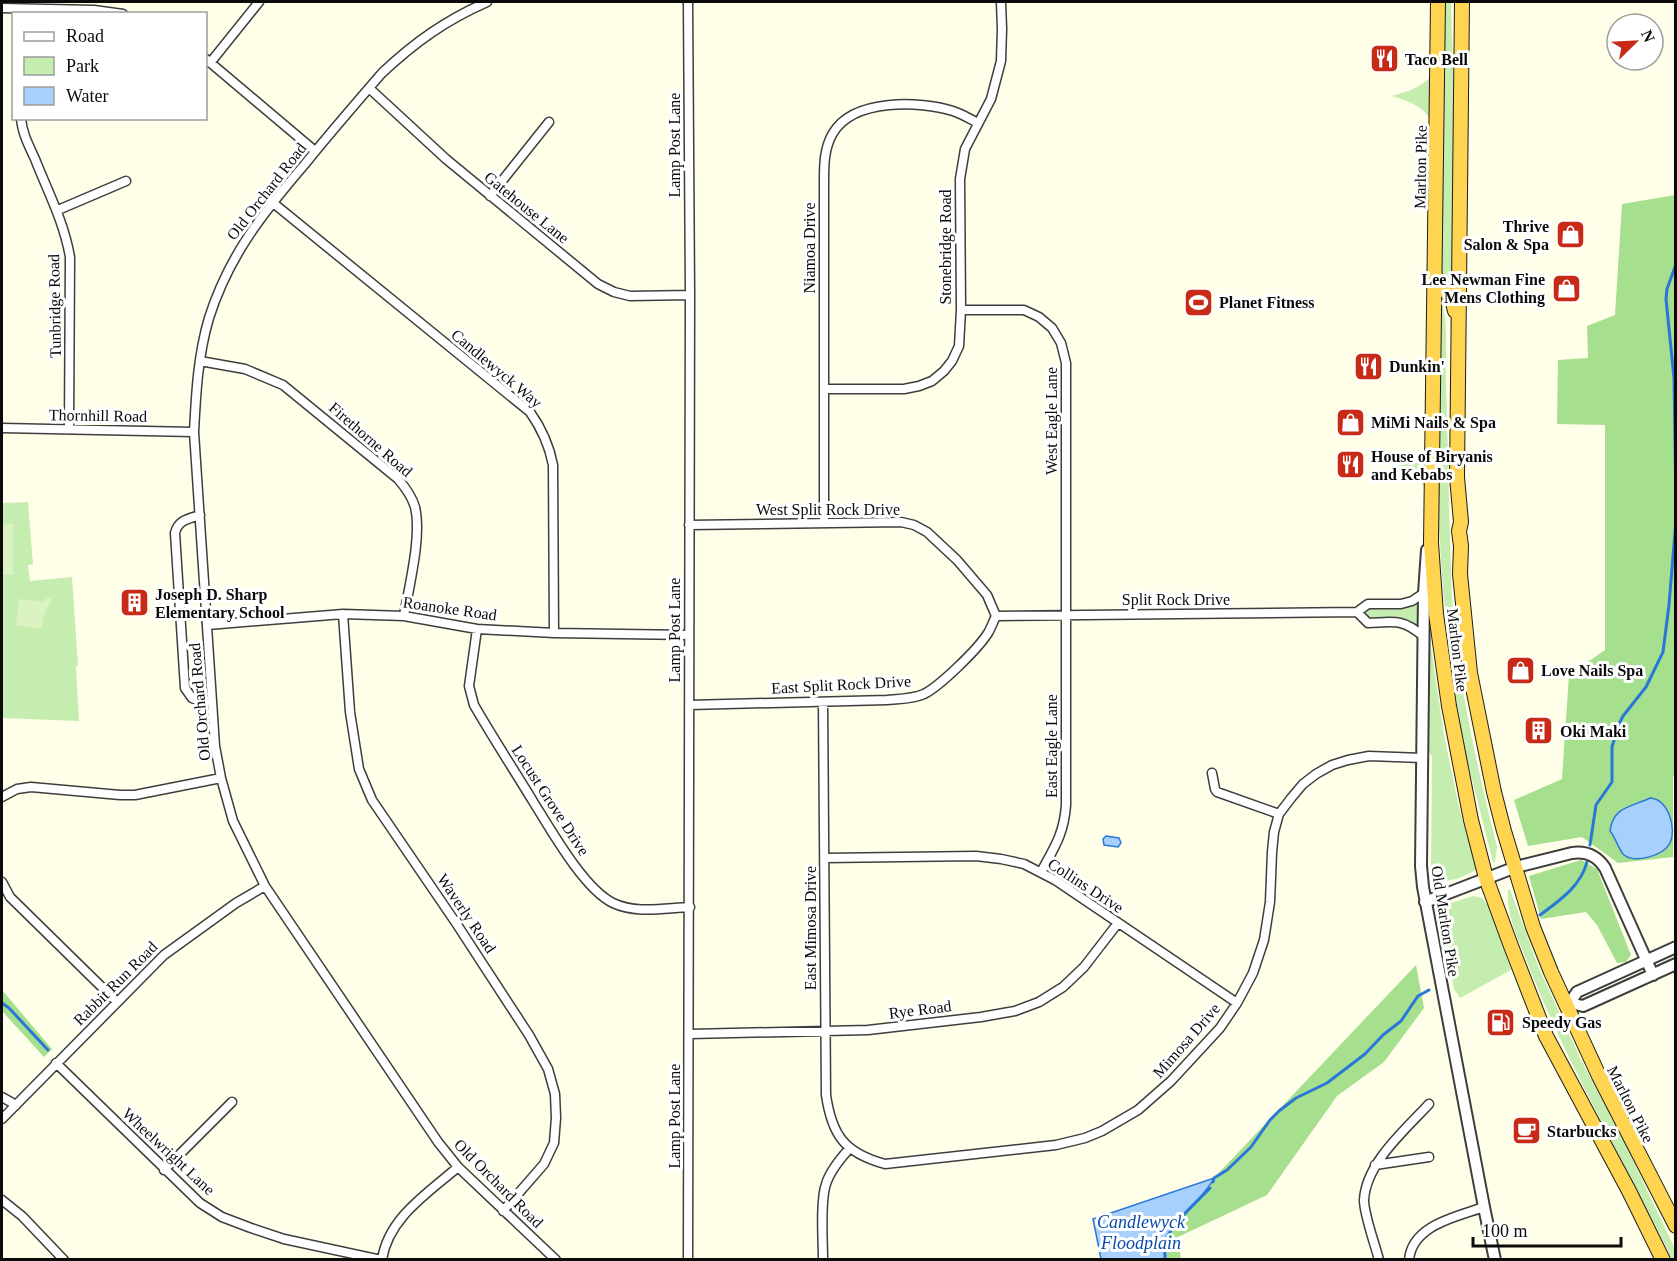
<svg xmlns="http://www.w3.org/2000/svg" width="1677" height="1261" font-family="'Times New Roman',serif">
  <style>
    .green { fill: #c6edb0 }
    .forest { fill: #a6df8d }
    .pitch { fill: #dbf3c2 }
    .water { fill: #a8d0fc; stroke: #2978d9; stroke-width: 1.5 }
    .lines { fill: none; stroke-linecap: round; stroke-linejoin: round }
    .stream { stroke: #2978d9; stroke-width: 3 }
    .minor-casing { stroke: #3e3e3e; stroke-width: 11 }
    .tertiary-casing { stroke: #3e3e3e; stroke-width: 14 }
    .trunk-casing { stroke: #1c1c1c; stroke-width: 16 }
    .minor { stroke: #fff; stroke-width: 8 }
    .tertiary { stroke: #fff; stroke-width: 10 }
    .trunk { stroke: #ffd450; stroke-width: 14 }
    .labels { text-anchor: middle; stroke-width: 6; stroke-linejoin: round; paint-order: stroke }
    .poi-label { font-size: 16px; font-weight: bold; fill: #0b0b0b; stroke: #fff; text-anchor: start }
    .street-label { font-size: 16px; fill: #0b0b0b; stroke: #fff }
    .water-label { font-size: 18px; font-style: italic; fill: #0a4ba7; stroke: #fff }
  </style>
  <rect width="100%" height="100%" fill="#fffee9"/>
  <path class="green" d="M1444 2H1451L1454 107 1453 278 1450 292 1440 276Z
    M1437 70V129C1423 106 1416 104 1392 96 1413 90 1422 87 1437 70Z
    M1441 298C1449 326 1445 356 1446 385 1448 447 1449 510 1451 572 1453 665 1475 757 1497 847L1495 862H1493L1492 858 1467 760 1452 675 1443 590 1437 497 1440 315Z
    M1426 450 1431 502C1422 481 1420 477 1399 466L1415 459Z
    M28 502 33 564 28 565 30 581 72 577 78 665 76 667 79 721 2 718V503Z
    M1424 593 1423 636 1412 627 1368 623 1357 612 1368 604H1401Z
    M1430 640 1444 735 1459 807 1476 870C1462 877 1439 890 1431 870L1432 757 1426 747Z
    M1510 889 1538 966 1582 1062 1627 1148 1675 1249V1259H1672C1661 1235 1647 1211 1635 1186 1597 1113 1558 1041 1528 964 1519 940 1506 916 1508 890Z
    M1473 896 1482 898 1489 907 1511 970 1460 998 1454 989 1441 920 1444 909 1451 903Z"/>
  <path class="forest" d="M1675 195 1676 774 1673 776V857L1618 863 1582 837 1528 846 1514 800 1562 779 1569 675 1605 650V425L1557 424 1558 360 1588 358 1587 326 1615 315 1622 204Z
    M1581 860 1597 869 1631 955 1626 962 1617 963 1597 925 1586 912 1541 919 1529 876Z
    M1416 965 1424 1008 1384 1062 1337 1096 1267 1195 1178 1237 1181 1259 1165 1260C1165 1253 1164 1246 1166 1240 1171 1228 1190 1207 1199 1197 1206 1191 1210 1187 1214 1178Z
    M2 990 52 1049 44 1057 2 1011Z"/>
  <path class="pitch" d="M13 524V575H2V525Z
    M48 598H50L52 601 46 609 41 629 16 625 19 599 41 602Z"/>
  <path class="water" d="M1650 798C1668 799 1677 828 1670 843 1664 855 1636 864 1624 855 1619 851 1616 838 1610 831 1613 806 1632 807 1650 798Z
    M1106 836 1119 838 1121 843 1118 847 1104 845 1103 839Z
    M1214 1178C1203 1200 1176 1216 1166 1240 1164 1246 1165 1253 1165 1259H1101L1093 1219Z"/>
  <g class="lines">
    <path class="stream" d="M1676 264 1667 289 1666 299 1674 378 1676 504
      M1590 845 1596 805 1612 782V747L1619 724 1623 716 1646 687 1663 652 1669 605 1676 520
      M1540 915C1559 901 1581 886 1587 862
      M2 1003 9 1008 48 1050
      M1213 1182 1214 1178 1227 1170 1251 1147 1270 1120 1279 1111 1296 1098 1327 1083 1365 1054 1383 1035 1401 1021 1418 996 1429 990
      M1165 1260C1165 1253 1164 1246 1166 1240 1173 1222 1197 1202 1210 1188"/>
    <defs>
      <path id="minor" d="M487 2C446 20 415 42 382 73 356 103 330 133 305 164 263 213 229 255 209 318 198 355 196 393 194 432L215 746 221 778 233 821 265 886 438 1142 458 1167 556 1260
        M2 8 94 10 123 14
        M206 59 315 151
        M210 63 259 2
        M369 88 446 159 598 284 614 292 630 296 690 295
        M21 118C22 133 29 146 35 159 48 192 64 222 70 257L69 429
        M490 196 549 122
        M272 202 530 412C542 429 549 444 553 465L554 633
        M58 210 126 181
        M961 310H1024L1039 317 1052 328 1061 343 1066 363V805C1064 834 1054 848 1041 872
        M200 361 245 369 283 385 398 479C405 487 412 497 415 507 422 536 409 586 404 616
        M824 389H904L919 386 932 381 944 371 952 361 959 346 961 310 960 179 965 149 991 99 1001 61 1002 29 1001 2
        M2 428 194 432
        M200 515C188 519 178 520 175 533L185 688 192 698 199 701H212
        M824 523V182C824 165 824 148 833 133 854 98 920 101 953 111 962 114 970 119 978 123
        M689 525 901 522 914 525 927 532 957 560 987 595 996 616
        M1357 612 1368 623C1394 622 1402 618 1423 636
        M343 614 350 712 359 769 372 800 456 923 529 1035 548 1069 555 1094 556 1118 554 1143 544 1164 503 1211
        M996 616 1357 612 1368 604H1401L1412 601 1424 593
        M208 625 343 614 404 616 477 629 554 633 689 635
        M477 629 469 686 474 705C493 738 514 770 534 803 551 830 584 889 613 903 636 914 664 908 690 907
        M823 702 826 1095C832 1136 845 1153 885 1164L1056 1145 1085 1138 1102 1131 1138 1110 1171 1081 1220 1028 1237 1003 1253 973 1264 940 1270 902 1272 852 1274 832 1279 814 1292 797 1303 784 1316 774 1332 765 1348 760 1369 756 1422 758
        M689 705 887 700C899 699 913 699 924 694 940 686 978 649 988 633 991 628 993 622 996 616
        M1212 773 1215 789 1217 792 1279 814
        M2 797 17 789 31 787 120 795H135L221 778
        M825 858 976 856 1001 859 1024 864 1055 880 1237 1003
        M2 882 10 897 117 1002
        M690 1034 868 1030 981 1017 1015 1011 1039 1002 1063 987 1084 967 1118 923
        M56 1063 200 1203 222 1217 251 1228 284 1239 381 1260
        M2 1097 16 1105
        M2 1119 164 955 236 903 265 886
        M1375 1165 1429 1157
        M164 1170 232 1102
        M2 1200 22 1216 64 1260
        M382 1260C388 1218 428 1193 458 1167
        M688 1260 690 295 688 2
        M823 1260C823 1240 820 1201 826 1184 830 1171 840 1159 849 1149
        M1379 1260C1375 1244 1364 1215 1364 1200 1366 1163 1405 1130 1429 1104
        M1409 1260C1412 1225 1456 1217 1484 1207"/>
      <path id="tertiary" d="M1427 550 1424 593 1421 866 1423 887 1484 1207 1495 1260
        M1425 902 1516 867 1572 853C1587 851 1597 856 1605 868L1653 975
        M1570 1003 1583 1006 1676 964
        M1566 1005 1570 1003 1577 992 1676 947"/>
      <path id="trunk" d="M1438 2 1431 543 1436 614 1449 706 1471 820 1486 878 1511 946 1546 1036 1629 1191 1663 1260
        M1462 2 1457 477 1461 522 1459 531 1461 546 1460 574 1470 673 1494 792 1504 831 1533 927 1551 972 1599 1076 1676 1226
        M1435 276 1452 299 1455 311"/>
    </defs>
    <use href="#minor" class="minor-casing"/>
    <use href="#tertiary" class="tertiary-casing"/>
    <use href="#trunk" class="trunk-casing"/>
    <use href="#minor" class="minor"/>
    <use href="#tertiary" class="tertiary"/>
    <use href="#trunk" class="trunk"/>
  </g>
  <defs>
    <symbol id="restaurant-square" viewBox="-11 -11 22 22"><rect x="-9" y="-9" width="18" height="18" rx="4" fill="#c72a17" stroke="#fff"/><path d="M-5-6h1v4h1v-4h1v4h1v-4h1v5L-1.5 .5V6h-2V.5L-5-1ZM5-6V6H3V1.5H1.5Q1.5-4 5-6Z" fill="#fff"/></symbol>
    <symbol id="shop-square" viewBox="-11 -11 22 22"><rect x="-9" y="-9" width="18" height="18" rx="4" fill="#c72a17" stroke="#fff"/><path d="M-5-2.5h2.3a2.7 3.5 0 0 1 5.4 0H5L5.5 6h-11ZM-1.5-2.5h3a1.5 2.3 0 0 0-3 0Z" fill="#fff"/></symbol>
    <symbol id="stadium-square" viewBox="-11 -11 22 22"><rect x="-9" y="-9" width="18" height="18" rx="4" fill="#c72a17" stroke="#fff"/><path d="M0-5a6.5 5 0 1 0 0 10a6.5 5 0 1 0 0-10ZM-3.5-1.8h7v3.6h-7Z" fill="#fff"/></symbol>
    <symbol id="building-square" viewBox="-11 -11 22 22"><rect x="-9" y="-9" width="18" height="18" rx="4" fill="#c72a17" stroke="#fff"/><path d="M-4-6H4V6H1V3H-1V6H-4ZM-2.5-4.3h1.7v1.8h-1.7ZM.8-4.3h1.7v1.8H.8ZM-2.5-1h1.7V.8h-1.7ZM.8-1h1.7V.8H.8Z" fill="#fff"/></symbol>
    <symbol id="fuel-square" viewBox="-11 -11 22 22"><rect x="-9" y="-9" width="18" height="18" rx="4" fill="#c72a17" stroke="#fff"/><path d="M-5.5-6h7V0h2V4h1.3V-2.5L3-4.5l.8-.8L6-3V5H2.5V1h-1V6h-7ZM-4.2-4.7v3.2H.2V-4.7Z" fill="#fff"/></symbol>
    <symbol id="cafe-square" viewBox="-11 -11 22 22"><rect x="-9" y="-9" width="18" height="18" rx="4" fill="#c72a17" stroke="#fff"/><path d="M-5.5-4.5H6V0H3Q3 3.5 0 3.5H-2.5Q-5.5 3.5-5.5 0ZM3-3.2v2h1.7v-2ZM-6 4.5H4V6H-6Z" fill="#fff"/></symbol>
  </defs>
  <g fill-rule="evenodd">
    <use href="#restaurant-square" x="1368" y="42" width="33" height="33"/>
    <use href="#shop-square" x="1554" y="218" width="33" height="33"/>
    <use href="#shop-square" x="1550" y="272" width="33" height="33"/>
    <use href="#stadium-square" x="1182" y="286" width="33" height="33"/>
    <use href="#restaurant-square" x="1352" y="350" width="33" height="33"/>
    <use href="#shop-square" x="1334" y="406" width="33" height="33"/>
    <use href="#restaurant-square" x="1334" y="448" width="33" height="33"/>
    <use href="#building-square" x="118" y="586" width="33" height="33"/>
    <use href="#shop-square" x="1504" y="654" width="33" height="33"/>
    <use href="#building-square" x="1522" y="714" width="33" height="33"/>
    <use href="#fuel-square" x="1484" y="1006" width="33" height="33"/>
    <use href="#cafe-square" x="1510" y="1114" width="33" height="33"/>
  </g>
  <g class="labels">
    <g class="poi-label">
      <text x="1405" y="65">Taco Bell</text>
      <text x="1549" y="232" text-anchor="end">Thrive<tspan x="1549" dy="18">Salon &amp; Spa</tspan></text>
      <text x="1545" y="285" text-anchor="end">Lee Newman Fine<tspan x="1545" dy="18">Mens Clothing</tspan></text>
      <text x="1219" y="308">Planet Fitness</text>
      <text x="1389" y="372">Dunkin'</text>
      <text x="1371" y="428">MiMi Nails &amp; Spa</text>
      <text x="1371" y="462">House of Biryanis<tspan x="1371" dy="18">and Kebabs</tspan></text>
      <text x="155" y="600">Joseph D. Sharp<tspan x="155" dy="18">Elementary School</tspan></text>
      <text x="1541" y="676">Love Nails Spa</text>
      <text x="1560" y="737">Oki Maki</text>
      <text x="1522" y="1028">Speedy Gas</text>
      <text x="1547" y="1137">Starbucks</text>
    </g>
    <g class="street-label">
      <text transform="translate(674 145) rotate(-90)" y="6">Lamp Post Lane</text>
      <text transform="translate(1420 167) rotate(-89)" y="6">Marlton Pike</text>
      <text transform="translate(266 191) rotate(-52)" y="6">Old Orchard Road</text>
      <text transform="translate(527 207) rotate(39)" y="6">Gatehouse Lane</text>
      <text transform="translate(945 247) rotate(-90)" y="6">Stonebridge Road</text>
      <text transform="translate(809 248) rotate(-90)" y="6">Niamoa Drive</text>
      <text transform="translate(54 306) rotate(-91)" y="6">Tunbridge Road</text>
      <text transform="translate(497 368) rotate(40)" y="6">Candlewyck Way</text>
      <text transform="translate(98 415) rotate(1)" y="6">Thornhill Road</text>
      <text transform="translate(1051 421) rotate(-90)" y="6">West Eagle Lane</text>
      <text transform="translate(371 439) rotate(41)" y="6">Firethorne Road</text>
      <text x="828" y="515">West Split Rock Drive</text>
      <text x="1176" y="605">Split Rock Drive</text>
      <text transform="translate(450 608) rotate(8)" y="6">Roanoke Road</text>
      <text transform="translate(674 630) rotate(-90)" y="6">Lamp Post Lane</text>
      <text transform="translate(1458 650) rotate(83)" y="6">Marlton Pike</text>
      <text transform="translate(841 684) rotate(-3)" y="6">East Split Rock Drive</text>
      <text transform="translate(199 702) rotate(-95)" y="6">Old Orchard Road</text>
      <text transform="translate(1051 746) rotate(-90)" y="6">East Eagle Lane</text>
      <text transform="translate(551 800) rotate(57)" y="6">Locust Grove Drive</text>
      <text transform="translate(1086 885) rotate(33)" y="6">Collins Drive</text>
      <text transform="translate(467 913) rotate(56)" y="6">Waverly Road</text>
      <text transform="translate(1446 921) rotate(81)" y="6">Old Marlton Pike</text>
      <text transform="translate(810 928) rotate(-90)" y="6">East Mimosa Drive</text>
      <text transform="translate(115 983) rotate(-45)" y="6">Rabbit Run Road</text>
      <text transform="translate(920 1009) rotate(-7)" y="6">Rye Road</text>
      <text transform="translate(1186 1040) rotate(-49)" y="6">Mimosa Drive</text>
      <text transform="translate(1631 1104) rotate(63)" y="6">Marlton Pike</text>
      <text transform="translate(674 1116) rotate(-90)" y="6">Lamp Post Lane</text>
      <text transform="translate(169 1151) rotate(43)" y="6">Wheelwright Lane</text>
      <text transform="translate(499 1183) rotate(45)" y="6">Old Orchard Road</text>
    </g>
    <g class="water-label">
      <text x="1141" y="1228">Candlewyck<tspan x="1141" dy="21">Floodplain</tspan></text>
    </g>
  </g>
  <rect width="1677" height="1261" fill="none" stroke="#0b0b0b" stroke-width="6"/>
  <rect x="12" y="12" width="195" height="108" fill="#ffffff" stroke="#9d9d9d" stroke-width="1.5"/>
  <rect x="24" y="32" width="30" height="9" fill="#ffffff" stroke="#9d9d9d" stroke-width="1.5"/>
  <text x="66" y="42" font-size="18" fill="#0b0b0b">Road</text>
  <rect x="24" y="57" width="30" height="18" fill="#c6edb0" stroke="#9d9d9d" stroke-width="1.5"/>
  <text x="66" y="72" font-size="18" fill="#0b0b0b">Park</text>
  <rect x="24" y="87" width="30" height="18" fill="#a8d0fc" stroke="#9d9d9d" stroke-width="1.5"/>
  <text x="66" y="102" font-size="18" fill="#0b0b0b">Water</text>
  <g transform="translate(1635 42) rotate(66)"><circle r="28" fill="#ffffff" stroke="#9d9d9d" stroke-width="1.5"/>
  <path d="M0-4.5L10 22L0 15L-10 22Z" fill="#c72a17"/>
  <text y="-9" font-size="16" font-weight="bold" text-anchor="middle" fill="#0b0b0b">N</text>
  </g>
  <path d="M1473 1237v9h148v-9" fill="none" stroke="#0b0b0b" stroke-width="3"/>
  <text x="1482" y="1237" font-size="18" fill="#0b0b0b" stroke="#ffffff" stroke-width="4.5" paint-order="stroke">100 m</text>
</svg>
